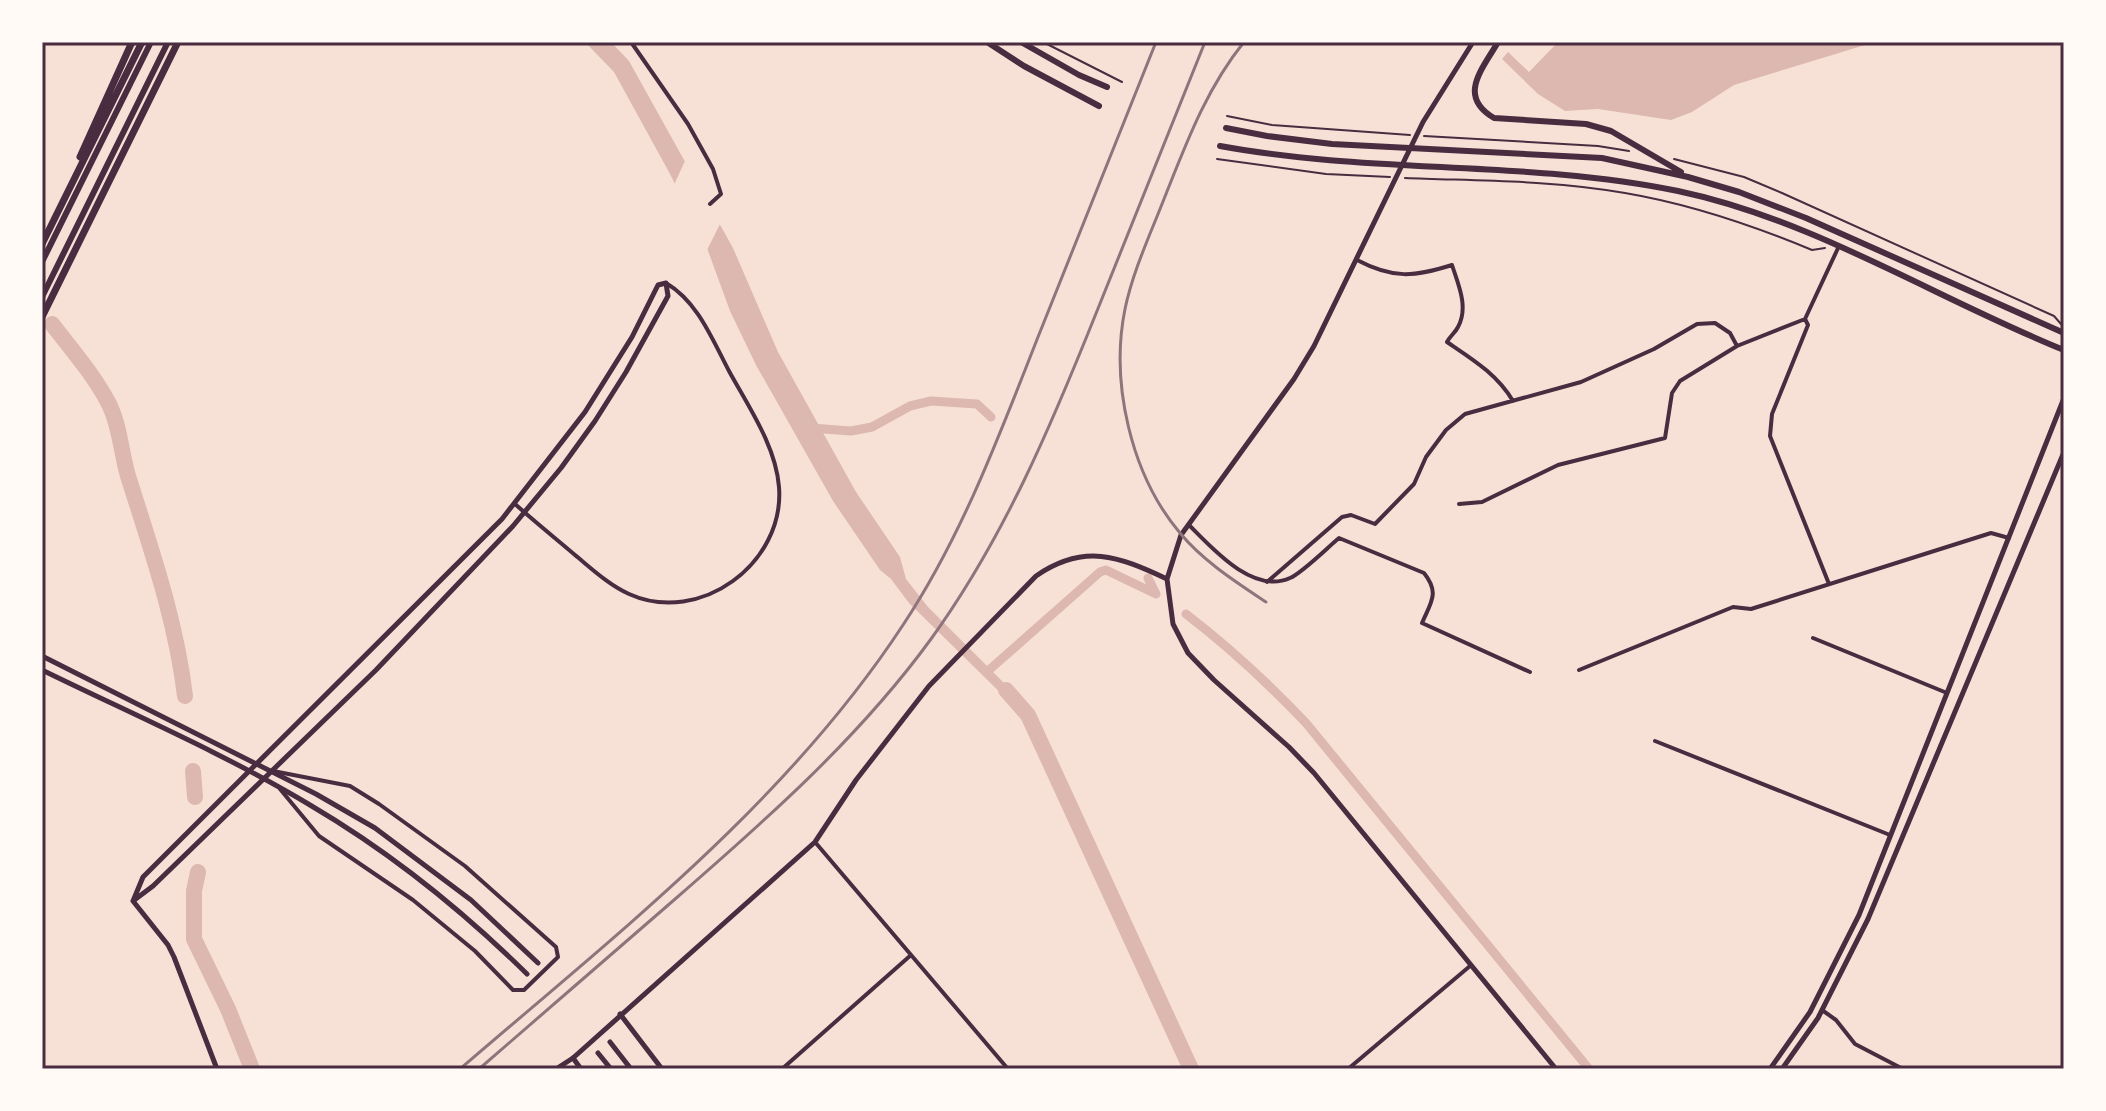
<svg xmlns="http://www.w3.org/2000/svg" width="2106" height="1111" font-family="'Fira Sans',sans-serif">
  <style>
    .water { fill: #dcb8b0 }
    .pier { fill: #f7e1d7 }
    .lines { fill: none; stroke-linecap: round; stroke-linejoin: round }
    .canal { stroke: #dcb8b0; stroke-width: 9 }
    .river { stroke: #dcb8b0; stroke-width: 16 }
    .path { stroke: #4a2c40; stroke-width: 2 }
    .minor { stroke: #4a2c40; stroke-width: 4 }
    .tertiary { stroke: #4a2c40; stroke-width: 5 }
    .secondary { stroke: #4a2c40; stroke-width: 5 }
    .primary { stroke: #4a2c40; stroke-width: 6 }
    .trunk { stroke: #4a2c40; stroke-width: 6 }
    .motorway { stroke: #4a2c40; stroke-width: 7 }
    .rail { stroke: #8f747c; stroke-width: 3 }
    .neatline { fill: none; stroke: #4a2c40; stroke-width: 3 }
  </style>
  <rect width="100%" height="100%" fill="#f7e1d7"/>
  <path class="water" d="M585 42H611L629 61 733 248 778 352 856 492 900 557 906 579 928 607 1024 703 1018 710 909 603 891 579 880 570 833 501 756 365 730 311 707 248 670 174 614 72Z
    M1558 42H1875L1734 85 1692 112 1671 120 1598 109 1565 111 1538 94 1502 59 1508 52 1529 72Z"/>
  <path class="pier" d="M685 161 721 222 706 252 673 187Z"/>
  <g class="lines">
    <path class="canal" d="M811 428 851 431 872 427 910 406 931 401 977 404 991 417
      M1148 578 1156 594
      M1186 614C1229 647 1268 683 1306 723L1589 1069
      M989 670 1100 572 1106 570 1156 594"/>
    <path class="river" d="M52 324C72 350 94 375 109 404 120 426 121 452 128 476 151 549 176 620 185 696
      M1006 690 1028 715 1191 1069
      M193 771 195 797
      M198 872 194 891V939L228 1009 252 1069"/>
    <path class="path" d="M1043 42 1122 82
      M1227 116 1272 125 1410 135
      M1424 136 1598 146 1629 151
      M1217 159 1326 174 1390 177
      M1674 159 1744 177 1782 193 2054 316 2061 324
      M1405 178C1478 181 1553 180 1625 193 1690 204 1752 225 1812 250L1825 248"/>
    <path class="minor" d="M631 42 688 124 713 169 721 194 710 204
      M1357 260C1393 279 1414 277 1452 265 1458 284 1469 307 1458 327 1455 333 1450 336 1447 342 1472 359 1497 374 1513 401
      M1805 319 1808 325 1772 414 1770 436 1829 584
      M515 504C534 521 555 538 575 555 592 569 609 585 629 594 700 626 785 563 779 487 776 446 748 406 729 371 712 339 698 302 666 283
      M1459 504 1482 502 1558 465 1665 438 1672 393 1680 381 1737 346
      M1189 525C1212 548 1253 595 1290 578 1302 573 1327 548 1339 538L1424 573C1440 593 1431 602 1422 623L1530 672
      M1267 582 1342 517 1351 515 1375 524 1414 484 1426 457 1446 430 1465 414 1581 382 1654 349 1697 324 1715 323 1730 333 1737 346 1805 319 1839 246
      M1813 638 1947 693
      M1579 670 1733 607 1751 609 1991 533 2009 538
      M1655 741 1890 835
      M273 771 350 786 379 804 465 866 556 947 558 957 524 990H513L475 951 413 900 319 836 280 789
      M815 842 1008 1069
      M1822 1010 1836 1020 1855 1044 1903 1069
      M782 1069 911 955
      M1348 1069 1470 966"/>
    <path class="tertiary" d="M1473 42 1423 122 1314 346 1294 379 1181 535 1167 579 1173 624 1188 653 1214 680 1289 747 1314 773 1556 1069
      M666 283 668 296 626 372 595 421 561 468 513 526 376 670 153 886 133 901 143 877 502 519 585 412 632 337 658 285Z
      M133 901 168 945 174 957 217 1069
      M556 1069 573 1058 815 842 856 780 929 686 1036 576C1084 543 1118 556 1167 579"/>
    <path class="secondary" d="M42 656 316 794 375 828 471 900 538 963
      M42 670C132 714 225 754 310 805 390 852 461 909 527 974
      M620 1014 662 1069
      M610 1042 631 1069
      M598 1053 611 1069
      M573 1058 581 1069
      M1770 1069 1810 1012 1859 915 2064 398
      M1782 1069 1818 1018 1868 919 2064 452"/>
    <path class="primary" d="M987 42 1024 66 1099 106
      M1021 42 1079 75 1107 87
      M1498 42C1482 70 1457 96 1494 118L1586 124 1611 131 1681 172
      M1226 128 1267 136 1332 144 1602 158 1688 177 1739 192 1806 218 2064 333
      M1220 146C1371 174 1527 160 1678 191 1815 220 1935 298 2064 350"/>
    <path class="trunk" d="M42 262 151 42
      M42 297 168 42"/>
    <path class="motorway" d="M80 157 132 42
      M42 244 142 42
      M42 317 178 42"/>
    <path class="rail" d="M1244 42C1206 89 1186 144 1164 199 1150 235 1133 271 1125 309 1110 383 1131 475 1180 533 1203 561 1236 582 1266 602
      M460 1069C619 932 787 802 903 625 962 536 999 436 1038 337 1077 239 1117 140 1156 42
      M479 1069C544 1013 609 956 674 900 766 820 859 738 931 639 1004 538 1051 426 1097 311 1133 222 1169 132 1205 42"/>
  </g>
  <rect width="2106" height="1111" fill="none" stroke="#fffaf5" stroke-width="88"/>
  <rect x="44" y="44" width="2018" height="1023" class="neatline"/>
</svg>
